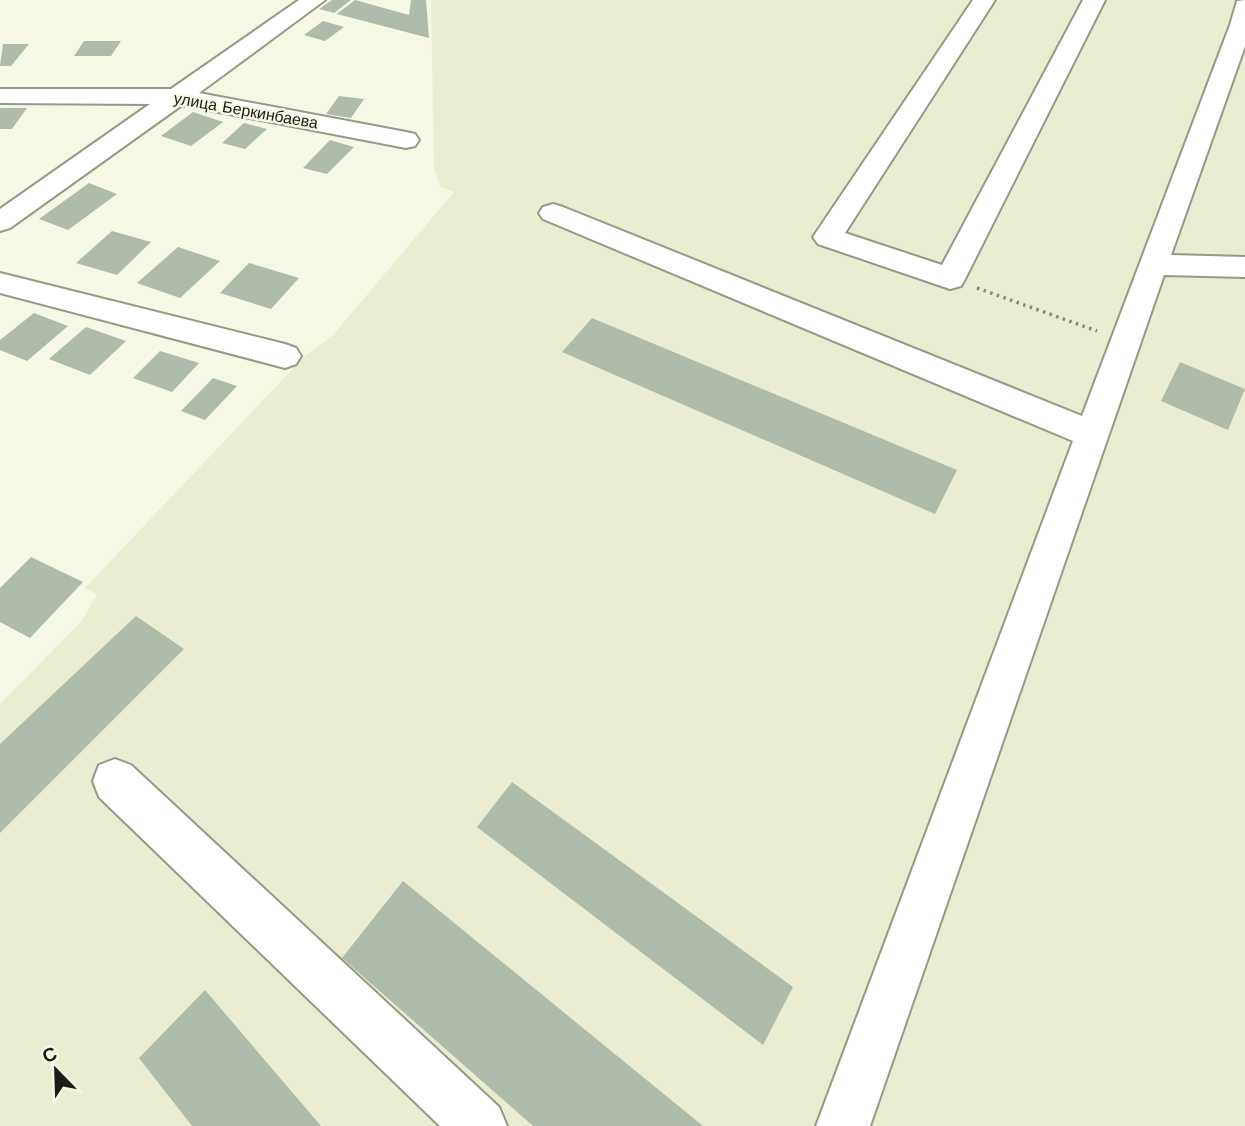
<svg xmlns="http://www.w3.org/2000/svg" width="1245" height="1126" font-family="'Work Sans',sans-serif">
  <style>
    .built { fill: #eaedd2 }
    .building { fill: #afbbab }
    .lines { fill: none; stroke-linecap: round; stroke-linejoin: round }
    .minor-casing { stroke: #979987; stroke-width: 4 }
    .path { stroke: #86887b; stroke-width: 3.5; stroke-dasharray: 2.5 4.5; stroke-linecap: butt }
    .minor { fill: #fff; fill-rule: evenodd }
    .labels { text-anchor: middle; stroke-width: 5; stroke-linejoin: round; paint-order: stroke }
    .far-street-label { font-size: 16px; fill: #1c1c16; stroke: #f5f8e4 }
  </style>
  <rect width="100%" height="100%" fill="#f5f8e4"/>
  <path class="built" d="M431 0H1245V1126H0V704L82 621 97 594 85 588 305 356 333 335 454 192 440 187 434 167Z"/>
  <path class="building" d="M332 0H351L334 13 319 9Z
    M355 0 409 15 411 0H426L429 38 337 14Z
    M323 21 344 27 325 41 304 35Z
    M84 41H121L111 56H74Z
    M3 44H29L11 66H0Z
    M339 96 364 99 351 118 326 114Z
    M0 108H27L12 129H0Z
    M193 112 223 122 191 146 161 136Z
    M244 123 267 129 245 149 222 143Z
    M330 140 354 147 327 174 303 168Z
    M89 183 117 194 68 230 39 219Z
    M112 231 151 242 117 275 76 263Z
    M178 247 220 261 180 298 137 283Z
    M249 263 299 278 271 309 220 293Z
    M34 313 68 326 27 361 0 350V340Z
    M592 318 957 470 935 514 562 352Z
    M86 327 126 341 90 375 49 359Z
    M160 351 199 363 172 392 133 378Z
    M1180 362 1245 389 1228 430 1161 401Z
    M213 378 237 386 205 420 181 411Z
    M31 557 83 582 30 638 0 622V588Z
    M136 616 184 649 0 833V744Z
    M512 782 793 987 763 1045 477 827Z
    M403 881 703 1126H533L342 958Z
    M205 990 321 1126H192L139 1058Z"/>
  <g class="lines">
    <defs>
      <path id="minor" d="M299 0H325L199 93 406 132 415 134 419 140 415 146 406 148 182 105 10 228 0 231V209L150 104 0 103V89H171Z
        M973 0H995L845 233 942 265 1083 0H1105L965 279 961 286 950 289 818 244 813 237Z
        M1245 0V46L1171 255 1245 257V277L1164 275 870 1126H816L1073 441 543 219 539 213 543 207 553 204 563 207 1082 416 1230 25 1237 1Z
        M0 273 285 344 296 348 301 356 296 364 285 368 0 293Z
        M115 759 131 765 499 1107 507 1126H440L99 797 93 781 99 765Z"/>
    </defs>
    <use href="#minor" class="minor-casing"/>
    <path class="path" d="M977 288 1097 331"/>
    <use href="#minor" class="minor"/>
  </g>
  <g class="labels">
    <g class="far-street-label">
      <text transform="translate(246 110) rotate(10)" y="6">улица Беркинбаева</text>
    </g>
  </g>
  <g transform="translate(56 1070) rotate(337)" stroke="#f5f8e4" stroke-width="5" paint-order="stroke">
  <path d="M0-5L12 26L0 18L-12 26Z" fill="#1c1c16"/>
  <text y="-10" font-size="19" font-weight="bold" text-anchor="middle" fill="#1c1c16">С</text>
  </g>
</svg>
